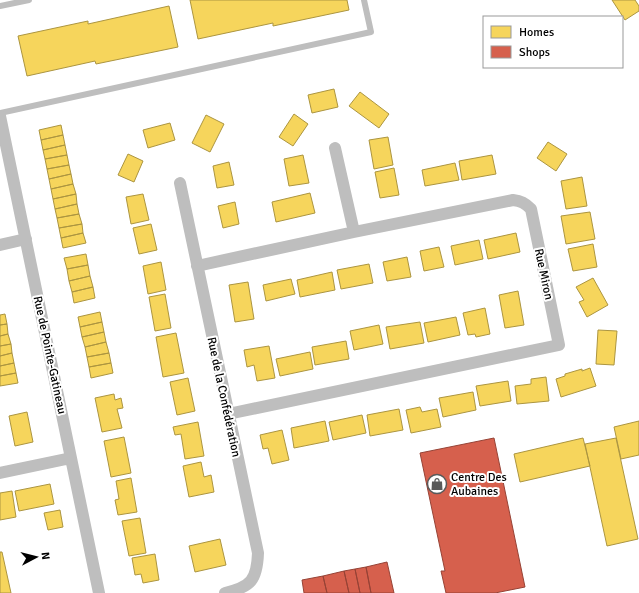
<svg xmlns="http://www.w3.org/2000/svg" width="639" height="593" font-family="Signika,sans-serif">
  <style>
    .homes { fill: #f6d55c; stroke: #ac9540 }
    .shops { fill: #d6604d; stroke: #964336 }
    .lines { fill: none; stroke-linecap: round; stroke-linejoin: round }
    .service { stroke: #bebebe; stroke-width: 6 }
    .minor { stroke: #bebebe; stroke-width: 12 }
    .labels { text-anchor: middle; stroke-width: 4; stroke-linejoin: round; paint-order: stroke }
    .street-label { font-size: 12px; fill: #000; stroke: #fff }
    .poi-label { font-size: 12px; fill: #000; stroke: #fff; text-anchor: start }
  </style>
  <rect width="100%" height="100%" fill="#fff"/>
  <path class="homes" d="M190 0H347L349 10 273 26V23L198 39Z
    M612 0H635L639 6V11L625 20Z
    M169 6 178 47 96 64 95 61 27 76 18 36 88 21V24Z
    M334 89 338 107 312 113 308 95Z
    M360 92 389 114 379 128 349 106Z
    M294 114 308 124 293 146 279 137Z
    M206 115 224 124 210 152 192 143Z
    M170 123 175 140 148 148 143 130Z
    M61 125 63 135 41 140 39 130Z
    M63 135 65 145 43 150 41 140Z
    M388 137 393 165 374 169 369 140Z
    M548 142 567 154 556 171 537 158Z
    M65 145 67 155 45 159 43 150Z
    M128 154 143 161 134 182 118 175Z
    M67 155 69 165 47 169 45 159Z
    M303 155 309 183 289 186 284 159Z
    M492 155 496 174 462 180 459 161Z
    M229 162 234 185 217 188 213 166Z
    M455 163 459 180 425 186 422 170Z
    M69 165 71 174 49 179 47 169Z
    M394 168 399 195 380 198 375 172Z
    M71 174 73 184 51 189 49 179Z
    M582 177 587 206 566 209 561 181Z
    M73 184 76 194 53 199 51 189Z
    M310 193 315 213 276 222 272 202Z
    M76 194 77 204 55 209 53 199Z
    M143 194 149 220 131 224 126 197Z
    M235 202 239 224 223 228 218 206Z
    M77 204 79 214 57 218 55 209Z
    M590 212 595 239 566 244 561 216Z
    M79 214 82 224 59 228 57 218Z
    M82 224 83 233 61 238 59 228Z
    M151 224 157 250 139 254 133 228Z
    M83 233 86 243 63 248 61 238Z
    M516 233 520 252 488 259 484 240Z
    M479 240 483 259 455 265 451 246Z
    M593 244 597 267 573 271 568 249Z
    M439 247 444 267 424 271 420 251Z
    M86 254 88 265 67 269 64 258Z
    M407 257 411 277 387 281 383 262Z
    M161 262 166 290 148 294 143 266Z
    M369 264 373 283 341 289 337 270Z
    M88 265 90 276 69 281 67 269Z
    M332 272 335 290 300 297 297 280Z
    M90 276 93 287 72 292 69 281Z
    M593 278 608 305 587 317 579 302 584 300 576 287Z
    M291 279 295 294 266 301 263 285Z
    M248 282 254 319 235 322 229 285Z
    M93 287 95 298 74 303 72 292Z
    M518 291 524 325 505 328 499 295Z
    M165 294 171 328 155 331 149 297Z
    M485 308 490 334 476 337 475 334 468 335 463 313Z
    M100 312 102 322 80 327 78 317Z
    M5 314 7 324 0 325V315Z
    M456 317 460 335 428 342 424 323Z
    M102 322 104 332 82 337 80 327Z
    M420 322 424 343 390 349 386 327Z
    M7 324 8 334 0 336V325Z
    M379 325 383 344 354 350 350 331Z
    M598 330 617 331 614 365 596 364Z
    M104 332 106 342 85 347 82 337Z
    M176 333 184 373 163 377 156 337Z
    M8 334 11 344 0 346V336Z
    M346 341 349 359 315 365 312 347Z
    M106 342 109 353 87 357 85 347Z
    M11 344 12 353 0 356V346Z
    M269 346 275 378 257 381 254 365 247 367 244 350Z
    M310 352 313 369 280 376 276 359Z
    M12 353 14 363 0 366V356Z
    M109 353 111 363 89 367 87 357Z
    M14 363 16 373 0 376V366Z
    M111 363 113 373 91 378 89 367Z
    M590 368 596 386 561 397 556 379 565 376V374L582 369V371Z
    M16 373 18 383 0 386V376Z
    M546 377 549 401 517 404 515 386 531 384V379Z
    M188 378 195 411 177 415 170 382Z
    M508 381 511 401 480 406 476 386Z
    M473 392 476 410 443 417 439 398Z
    M114 394 115 400 121 398 123 408 117 409 122 428 102 432 95 398Z
    M420 407 422 412 437 409 441 427 411 433 406 410Z
    M399 409 403 430 370 436 367 415Z
    M27 412 33 442 15 446 9 416Z
    M362 415 366 433 333 440 329 422Z
    M325 421 329 441 294 448 291 428Z
    M639 421V455L621 459 614 427Z
    M198 422 204 456 185 459 181 434 175 435 173 427Z
    M282 430 289 460 272 464 268 448 263 449 260 435Z
    M124 437 131 473 111 477 104 441Z
    M583 438 590 466 520 482 514 454Z
    M616 438 638 539 607 546 585 444Z
    M201 462 204 477 211 475 214 492 189 497 183 466Z
    M131 478 137 512 118 515 115 500 119 499 116 481Z
    M50 484 54 504 19 511 15 491Z
    M12 491 16 517 0 520V493Z
    M60 510 63 527 48 530 44 513Z
    M140 518 146 553 129 556 122 521Z
    M220 539 226 565 195 572 189 546Z
    M0 552H2L11 593H0Z
    M155 554 159 580 143 583 141 574 135 575 132 558Z"/>
  <path class="shops" d="M494 438 525 587 495 593H446L441 571H445L420 453Z
    M387 562 394 593H371L366 567Z
    M366 567 371 593H360L355 569Z
    M355 569 360 593H349L344 571Z
    M344 571 349 593H327L323 576Z
    M323 576 327 593H304L302 580Z"/>
  <g class="lines">
    <path class="service" d="M0 6 29 0
      M0 113 371 32 364 0"/>
    <path class="minor" d="M0 116 99 593
      M335 148 354 232
      M180 183 258 553C257 580 251 587 225 593
      M0 245 26 239
      M197 266 354 232 513 200C521 201 525 203 531 209L559 345 228 414
      M0 473 71 458"/>
  </g>
  <defs>
    <symbol id="shop-ring" viewBox="-11 -11 22 22"><circle r="9.5" fill="#fff" stroke="#595959" stroke-width="1.5"/><path d="M-5-2.5h2.3a2.7 3.5 0 0 1 5.4 0H5L5.5 6h-11ZM-1.5-2.5h3a1.5 2.3 0 0 0-3 0Z" fill="#595959"/></symbol>
  </defs>
  <g fill-rule="evenodd">
    <use href="#shop-ring" x="426" y="473" width="22" height="22"/>
  </g>
  <g class="labels">
    <g class="street-label">
      <text transform="translate(544 274) rotate(78)" y="4">Rue Miron</text>
      <text transform="translate(50 355) rotate(78)" y="4">Rue de Pointe-Gatineau</text>
      <text transform="translate(224 397) rotate(78)" y="4">Rue de la Confédération</text>
    </g>
    <g class="poi-label">
      <text x="451" y="481">Centre Des<tspan x="451" dy="14">Aubaines</tspan></text>
    </g>
  </g>
  <rect x="483" y="16" width="140" height="52" fill="#ffffff" stroke="#999999"/>
  <rect x="491" y="26" width="20" height="12" fill="#f6d55c" stroke="#999999"/>
  <text x="519" y="36" font-size="12" fill="#000000">Homes</text>
  <rect x="491" y="46" width="20" height="12" fill="#d6604d" stroke="#999999"/>
  <text x="519" y="56" font-size="12" fill="#000000">Shops</text>
  <g transform="translate(36 557) rotate(83)" stroke="#ffffff" stroke-width="3" paint-order="stroke">
  <path d="M0-3L7 15L0 10L-7 15Z" fill="#000000"/>
  <text y="-6" font-size="11" font-weight="bold" text-anchor="middle" fill="#000000">N</text>
  </g>
</svg>
